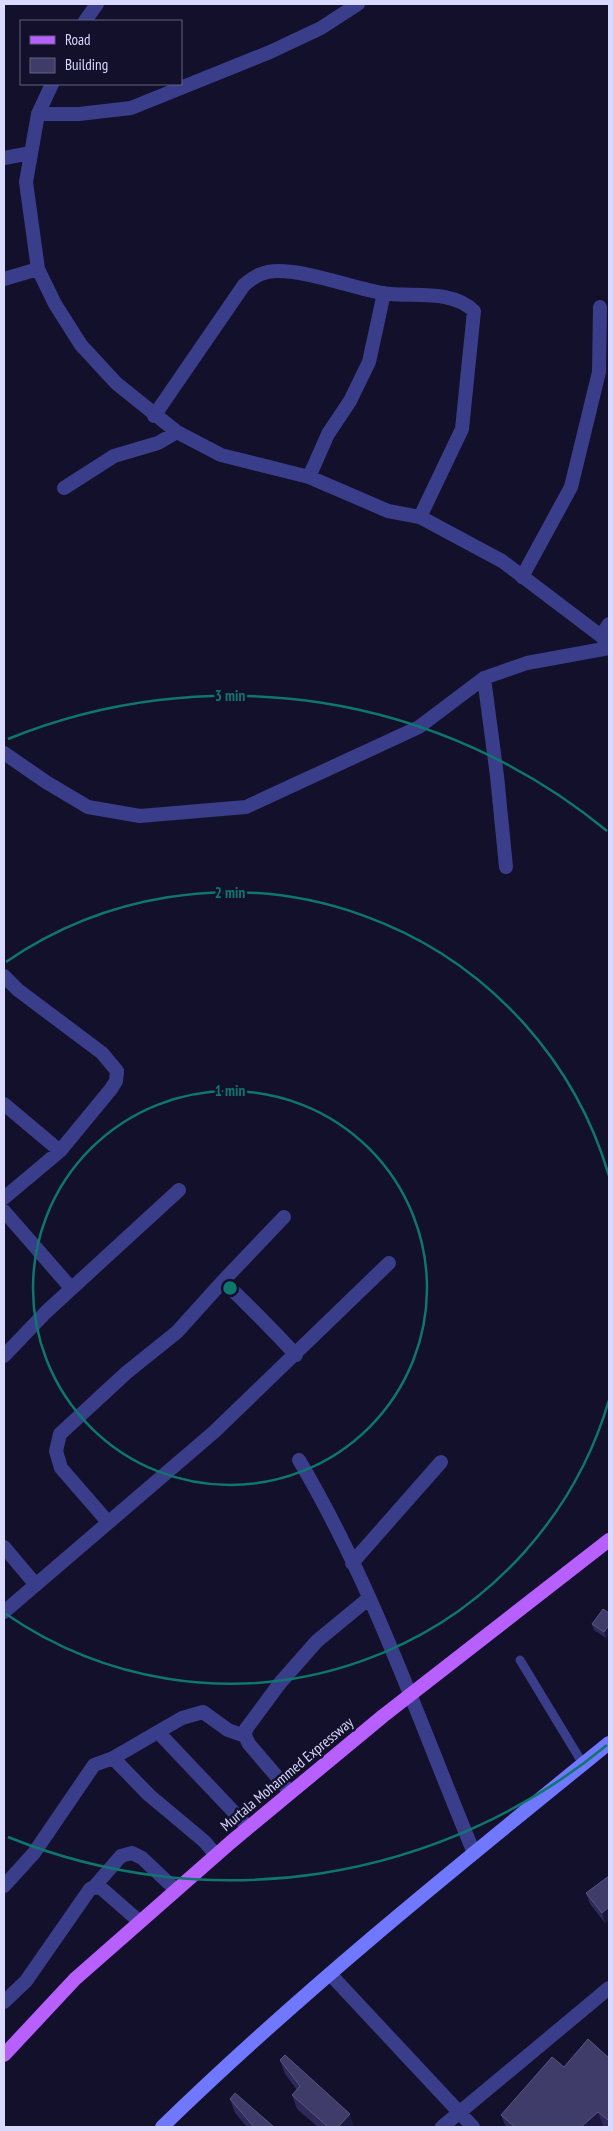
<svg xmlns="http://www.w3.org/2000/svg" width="613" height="2131" font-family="'PT Sans Narrow',sans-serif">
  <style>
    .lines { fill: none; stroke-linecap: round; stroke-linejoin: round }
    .service { stroke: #3a3e8a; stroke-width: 9 }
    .minor { stroke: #3a3e8a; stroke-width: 14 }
    .secondary { stroke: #7078ff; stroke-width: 14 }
    .primary { stroke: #b760ff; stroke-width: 14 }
    .wall { fill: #2e2959 }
    .shaded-wall { fill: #1b173e }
    .building { fill: #403c6a; stroke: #585582 }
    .ring { fill: none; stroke: #0f766e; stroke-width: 2.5 }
    .labels { text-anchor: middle; stroke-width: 5; stroke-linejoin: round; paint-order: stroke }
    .street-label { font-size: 15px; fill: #dad9ff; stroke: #12102a }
    .centre { fill: #0f766e; stroke: #12102a; stroke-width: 2.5 }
    .ring-label { font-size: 15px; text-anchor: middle; font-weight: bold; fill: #0f766e; stroke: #12102a; stroke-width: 5; stroke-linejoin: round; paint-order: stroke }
  </style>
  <rect width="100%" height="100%" fill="#12102a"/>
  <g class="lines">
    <path class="service" d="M520 1660 583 1764"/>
    <path class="minor" d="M85 21 97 4
      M52 84 38 114 26 182 38 269 55 304 81 345 116 383 177 432 221 455 309 477 388 511 420 517 502 561 601 636 609 645
      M38 114H79L131 108 270 52 321 28 358 4
      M4 158 31 153
      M4 279 38 269
      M154 416 244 285C255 276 263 271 278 271 309 271 350 287 382 293 412 298 450 288 474 311L462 429 420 517
      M309 477 328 434 350 401 369 362 384 293
      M64 488 114 456 158 443 177 432
      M522 577 571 487 599 372 600 307
      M601 636 609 624
      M484 678 497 776 506 867
      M4 753 46 782 88 807 140 816 246 807 419 727 484 678 527 663 609 648
      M4 976 18 990 102 1053 117 1071 116 1081 111 1089 60 1151 4 1198
      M4 1104 60 1151
      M4 1211 71 1288
      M223 1281 284 1217
      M4 1356 46 1312 179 1190
      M299 1460C372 1583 419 1721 474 1853
      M108 1522 61 1468 56 1451 60 1434 126 1373 177 1332 223 1281C248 1305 272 1329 296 1355
      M4 1547 36 1585
      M352 1563 441 1462
      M4 1612 214 1432 389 1263
      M158 1732 248 1827
      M113 1758 149 1795 204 1841 216 1855
      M290 1792 249 1744 245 1736 246 1729 280 1683 317 1641 368 1599
      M4 1886 34 1853 94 1765 113 1758 182 1718 203 1712 228 1730 245 1736
      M94 1887 101 1888 140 1922
      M330 1974 473 2127
      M4 2002 26 1981 90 1889 94 1887 121 1856 132 1853 142 1858 176 1890
      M442 2127 609 1988"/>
    <path class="secondary" d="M162 2127C303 1990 456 1867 609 1743"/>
    <path class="primary" d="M4 2055 75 1979 231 1842 383 1716 609 1540"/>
  </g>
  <path class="wall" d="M609 1613V1633L606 1638 594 1630 592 1624Z
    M609 1876V1920L605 1923 590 1904 586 1893Z
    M609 2058V2127H605L603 2126 602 2127H506L501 2115 564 2067Z
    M280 2060 354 2127H318L297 2109 292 2095 297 2090 285 2074Z
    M230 2099 274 2127H247L235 2113Z"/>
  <path class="shaded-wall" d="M609 1625V1633L606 1638 604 1632Z
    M609 1907V1920L605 1923 602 1913Z
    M598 2112 603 2126 602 2127H581Z
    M350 2114 354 2127H338Z"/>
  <path class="building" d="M603 1609 609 1613V1625L604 1632 592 1624Z
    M609 1876V1907L602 1913 586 1893Z
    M588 2039 609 2058V2118L608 2120 598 2112 581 2127H515L501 2115 552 2057 564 2067Z
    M285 2055 350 2114 338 2127H328L292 2095 300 2086 280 2060Z
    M235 2093 274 2127H254L230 2099Z"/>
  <g class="ring">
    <circle cx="230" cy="1288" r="197"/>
    <path d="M609 1400A395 395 0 0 1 6 1614M6 962A395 395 0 0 1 609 1176"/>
    <path d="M607 1745A592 592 0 0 1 8 1837M8 739A592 592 0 0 1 607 831"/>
  </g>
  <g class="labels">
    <g class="street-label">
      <text transform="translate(287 1774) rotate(-40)" y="5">Murtala Mohammed Expressway</text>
    </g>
  </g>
  <circle cx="230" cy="1288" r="8" class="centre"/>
  <g class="ring-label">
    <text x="230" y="701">3 min</text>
    <text x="230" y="898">2 min</text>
    <text x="230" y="1096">1 min</text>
  </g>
  <rect width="613" height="2131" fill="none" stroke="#dad9ff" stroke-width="10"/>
  <rect x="20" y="20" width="162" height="65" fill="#12102a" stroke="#62607f"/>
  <rect x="30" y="36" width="25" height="8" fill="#b760ff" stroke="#62607f"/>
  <text x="65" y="45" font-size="15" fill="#dad9ff">Road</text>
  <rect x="30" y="58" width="25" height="15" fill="#403c6a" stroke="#62607f"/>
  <text x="65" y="70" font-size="15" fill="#dad9ff">Building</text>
</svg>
